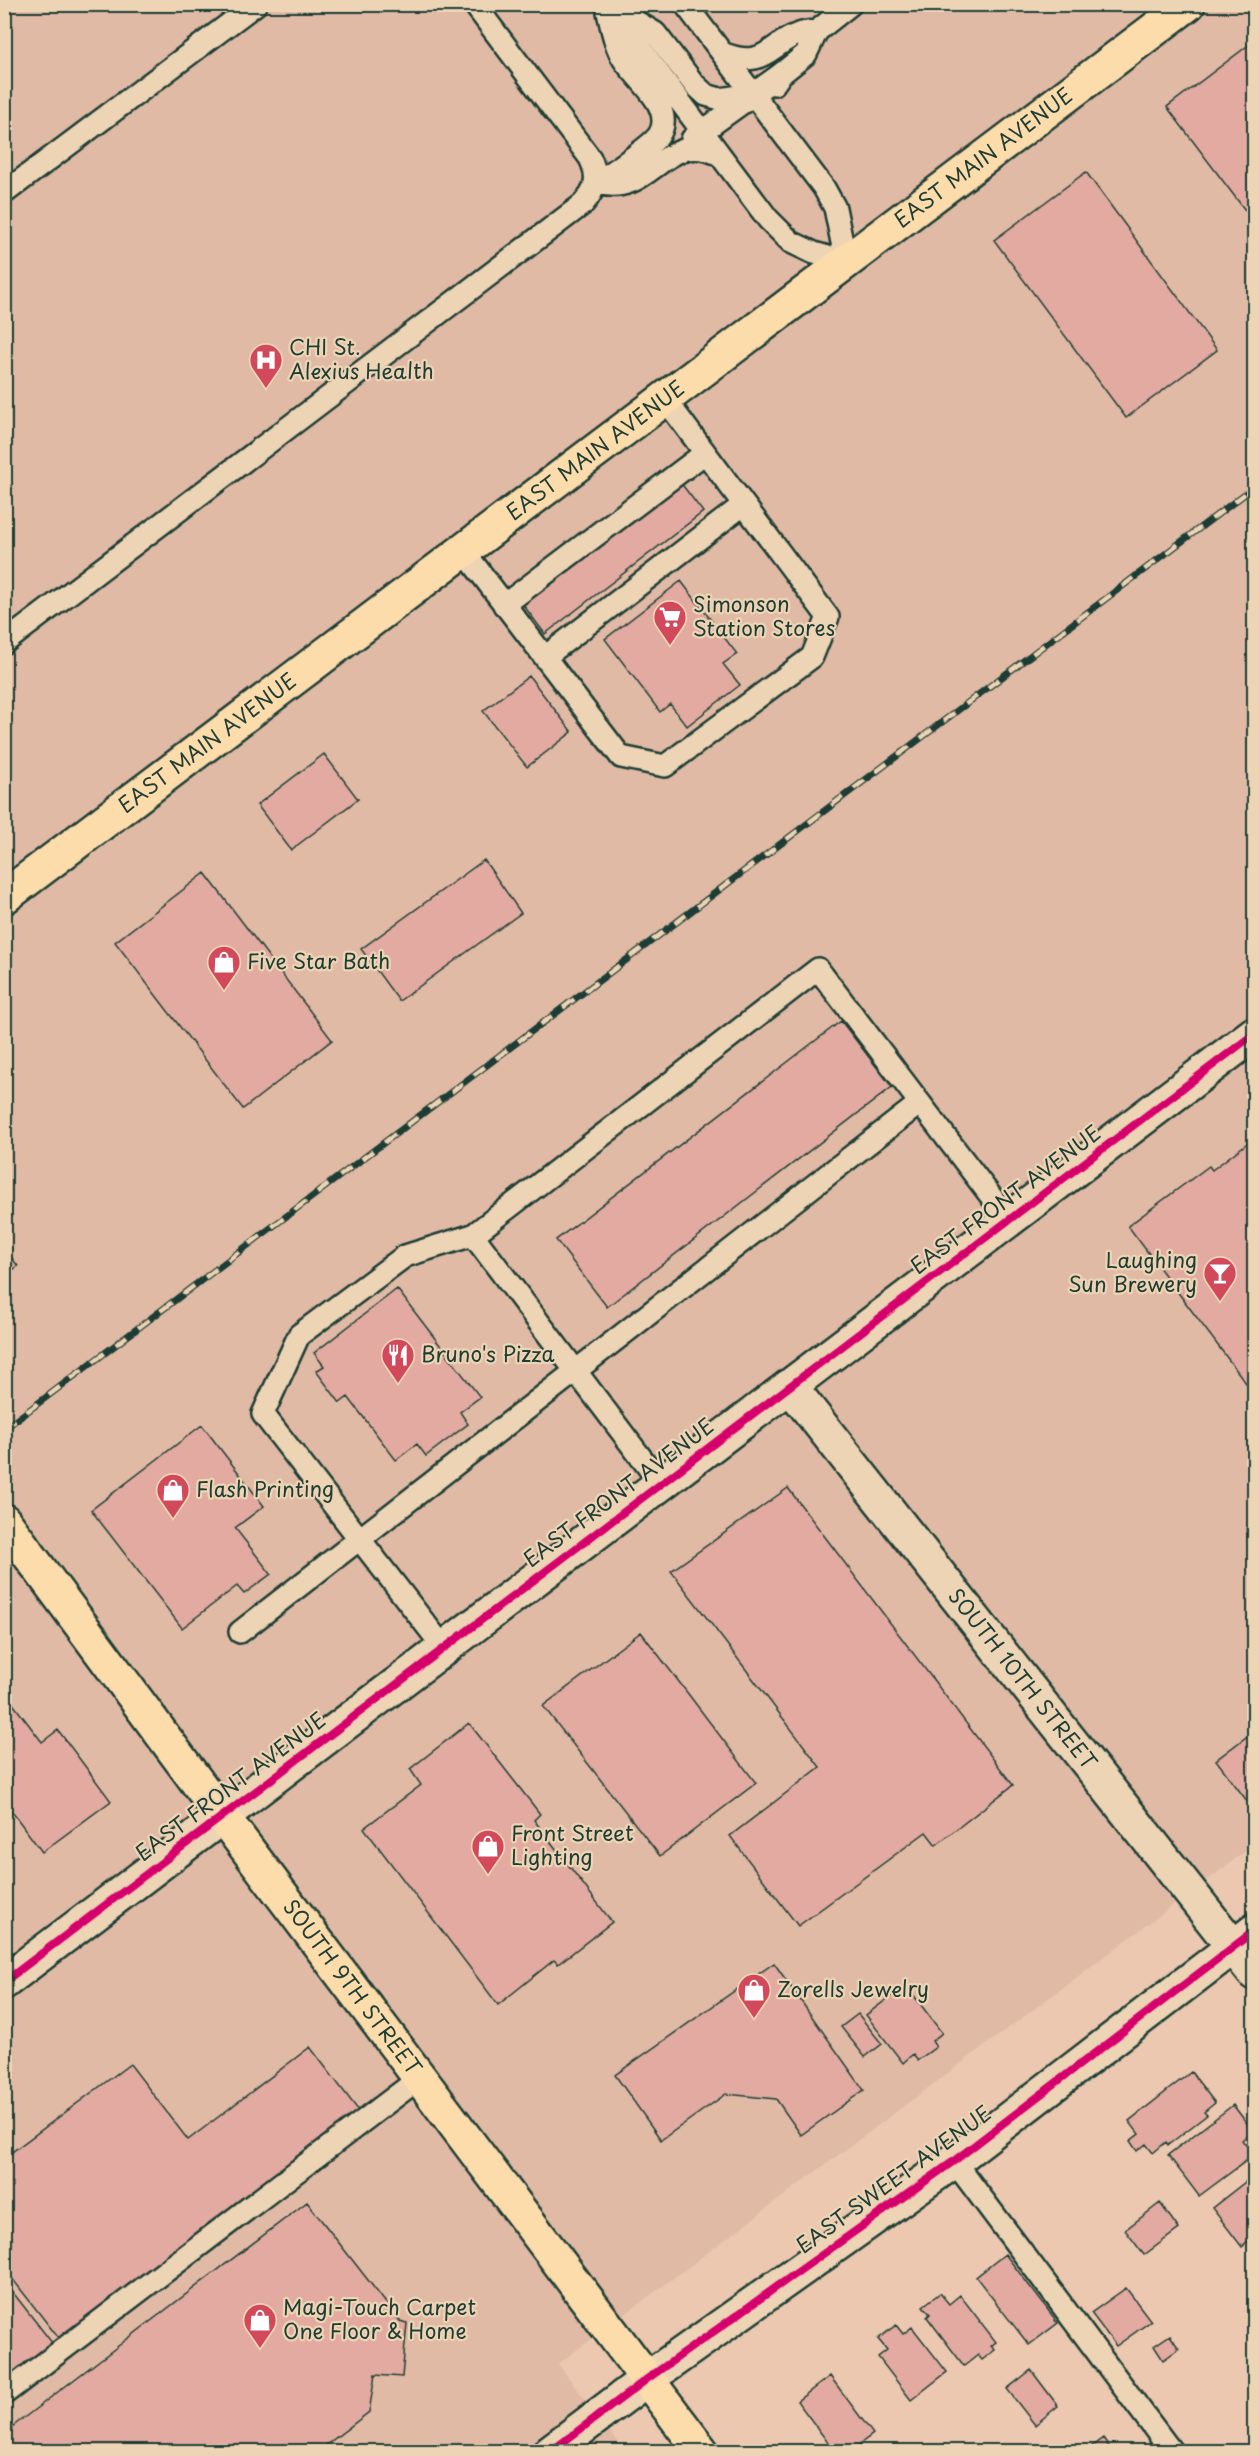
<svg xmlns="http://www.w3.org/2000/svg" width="1259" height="2456" font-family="'Playpen Sans',sans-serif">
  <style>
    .built { fill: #e0baa5 }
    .building { fill: #e2aaa0; stroke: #1f3d34; stroke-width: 1.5 }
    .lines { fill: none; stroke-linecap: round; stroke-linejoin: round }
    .lane-casing { stroke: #1f3d34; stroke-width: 26 }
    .street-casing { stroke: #1f3d34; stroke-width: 38 }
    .secondary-casing { stroke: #1f3d34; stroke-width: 38 }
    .primary-casing { stroke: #1f3d34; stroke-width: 38 }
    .lane { stroke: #edd4b5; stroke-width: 21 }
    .street { stroke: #edd4b5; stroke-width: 33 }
    .secondary { stroke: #edd4b5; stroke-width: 33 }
    .primary { stroke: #fddcac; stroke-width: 33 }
    .rail-casing { stroke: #1f3d34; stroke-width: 7 }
    .rail { stroke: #edd4b5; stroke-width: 4.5; stroke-dasharray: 14; stroke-linecap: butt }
    .cycleway-casing { stroke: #edd4b5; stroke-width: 11 }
    .cycleway { stroke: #d6006c; stroke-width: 8 }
    .labels { text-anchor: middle; stroke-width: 4.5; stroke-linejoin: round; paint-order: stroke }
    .street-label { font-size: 21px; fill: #1f3d34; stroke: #edd4b5 }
    .poi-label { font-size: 21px; fill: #1f3d34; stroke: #edd4b5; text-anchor: start }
  </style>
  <rect width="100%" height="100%" fill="#ebc8af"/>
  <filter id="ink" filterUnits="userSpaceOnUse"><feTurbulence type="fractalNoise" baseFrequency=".0167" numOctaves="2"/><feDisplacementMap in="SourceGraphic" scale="12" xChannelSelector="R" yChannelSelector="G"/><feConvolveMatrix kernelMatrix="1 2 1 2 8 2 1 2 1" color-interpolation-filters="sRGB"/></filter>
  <g filter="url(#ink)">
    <path class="built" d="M5 5H1254V1845L558 2364 625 2451 5 2452Z"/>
    <path class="building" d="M1254 41V222L1167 107Z
      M1086 172 1217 350 1126 418 994 240Z
      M677 478 703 512 545 634 518 598Z
      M681 581 737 654 723 664 740 685 687 726 670 704 660 712 605 639Z
      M529 676 572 732 527 767 483 711Z
      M324 754 358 799 291 850 257 805Z
      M484 860 521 913 399 1001 361 949Z
      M205 873 332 1040 243 1109 115 942Z
      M841 1021 892 1087 607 1307 556 1240Z
      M1254 1138V1377L1246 1383 1128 1226 1209 1166 1212 1170Z
      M4 1248 18 1266 4 1276Z
      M397 1289 480 1397 460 1412 468 1424 426 1456 417 1444 396 1460 348 1397 340 1403 316 1371 324 1366 314 1353Z
      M202 1425 264 1506 235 1528 271 1574 244 1594 237 1586 182 1628 91 1510Z
      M788 1488 1013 1785 936 1845 926 1832 798 1926 730 1836 820 1767 671 1571Z
      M641 1632 756 1783 660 1856 543 1706Z
      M4 1692 42 1742 58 1730 111 1801 42 1852 4 1801Z
      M469 1723 540 1814 534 1820 612 1922 558 1964 554 1960 498 2005 364 1828 421 1785 410 1769Z
      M1254 1731V1803L1251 1806 1216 1760Z
      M774 1963 864 2090 801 2135 776 2099 726 2094 661 2140 615 2075Z
      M906 1985 942 2033 932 2041 936 2047 918 2060 913 2054 903 2063 866 2015Z
      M858 2014 882 2044 865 2057 841 2027Z
      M310 2047 362 2115 60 2340 4 2268V2158L130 2064 188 2140Z
      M1191 2072 1215 2103 1204 2112 1207 2115 1168 2145 1166 2142 1153 2153 1146 2144 1137 2151 1130 2141 1139 2134 1129 2121Z
      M1233 2105 1253 2131 1242 2140 1254 2155 1199 2196 1168 2155Z
      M1254 2175V2237L1242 2247 1212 2208Z
      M307 2202 400 2321 407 2323 402 2377 375 2375 369 2412 317 2452H4V2433Z
      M1160 2203 1179 2229 1144 2255 1125 2230Z
      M1005 2254 1058 2323 1029 2345 976 2277Z
      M4 2281 53 2344 4 2381Z
      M1126 2288 1151 2321 1116 2346 1091 2313Z
      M940 2293 949 2304 960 2295 996 2342 991 2346 995 2350 982 2360 978 2355 964 2366 927 2317 930 2314 923 2306Z
      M896 2325 903 2334 912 2327 947 2372 911 2400 878 2357 887 2350 878 2339Z
      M1170 2335 1179 2349 1163 2360 1154 2346Z
      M1031 2370 1058 2406 1035 2425 1007 2389Z
      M830 2376 873 2434 849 2452H835L797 2401Z
      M1103 2438 1113 2452H1084Z"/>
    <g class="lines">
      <defs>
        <path id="lane" d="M607 4 768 219 791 242 814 253 846 262 835 208 824 188 685 4
          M615 9 655 33 694 84 706 95 720 99 753 94 781 74
          M722 53C772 74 771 32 817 31
          M774 84 781 74 806 54 817 31 851 4
          M692 139 749 98
          M597 183C610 173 652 146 659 135 676 108 637 80 624 60 615 46 612 29 608 12
          M597 183C652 199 663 127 720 155
          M4 193 256 4
          M463 550 621 757 665 766 812 657 828 617 665 399
          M504 605 705 453
          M4 643 583 204C597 188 599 177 590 158L474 4
          M545 657 743 505
          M661 1484 473 1235 818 969 1009 1220
          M240 1632 920 1103
          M444 1648 263 1414 299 1335 405 1256 473 1235
          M954 2161 1172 2452
          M4 2394 421 2077"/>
        <g id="street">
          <path id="s1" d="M790 1386 1254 1973"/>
          <path d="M550 2452 647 2379 954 2161 1254 1931"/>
        </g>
        <path id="secondary" d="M4 1982 1254 1034"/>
        <g id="primary">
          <path id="s2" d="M4 897 1188 4"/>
          <path id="s3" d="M4 1521 223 1817 702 2452"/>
        </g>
      </defs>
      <use href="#lane" class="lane-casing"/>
      <use href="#street" class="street-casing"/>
      <use href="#secondary" class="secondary-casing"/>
      <use href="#primary" class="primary-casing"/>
      <use href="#lane" class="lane"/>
      <use href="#street" class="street"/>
      <use href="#secondary" class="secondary"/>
      <use href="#primary" class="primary"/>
      <defs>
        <path id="rail" d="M4 1429 1254 487"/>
      </defs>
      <use href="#rail" class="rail-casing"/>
      <use href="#rail" class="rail"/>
      <defs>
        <path id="cycleway" d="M4 1982 1254 1034
          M550 2452 647 2379 954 2161 1254 1931"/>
      </defs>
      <use href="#cycleway" class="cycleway-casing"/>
      <use href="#cycleway" class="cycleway"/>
    </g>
  </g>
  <defs>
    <symbol id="hospital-pin" viewBox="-11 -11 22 30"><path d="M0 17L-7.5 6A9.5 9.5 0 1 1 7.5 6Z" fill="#d1495b" stroke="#edd4b5"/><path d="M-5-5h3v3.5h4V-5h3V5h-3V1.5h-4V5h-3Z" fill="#fff"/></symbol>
    <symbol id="supermarket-pin" viewBox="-11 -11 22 30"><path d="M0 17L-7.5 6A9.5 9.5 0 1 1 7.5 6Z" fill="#d1495b" stroke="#edd4b5"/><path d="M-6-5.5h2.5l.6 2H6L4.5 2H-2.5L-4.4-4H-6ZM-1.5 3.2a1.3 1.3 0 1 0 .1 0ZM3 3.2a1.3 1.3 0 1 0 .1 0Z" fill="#fff"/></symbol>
    <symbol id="shop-pin" viewBox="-11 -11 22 30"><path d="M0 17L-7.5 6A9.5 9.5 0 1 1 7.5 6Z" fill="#d1495b" stroke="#edd4b5"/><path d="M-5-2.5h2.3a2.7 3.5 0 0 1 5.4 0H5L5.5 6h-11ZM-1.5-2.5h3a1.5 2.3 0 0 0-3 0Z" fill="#fff"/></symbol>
    <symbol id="bar-pin" viewBox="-11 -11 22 30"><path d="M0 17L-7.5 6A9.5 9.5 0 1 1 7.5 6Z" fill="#d1495b" stroke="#edd4b5"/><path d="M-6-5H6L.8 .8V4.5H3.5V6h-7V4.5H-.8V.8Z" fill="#fff"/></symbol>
    <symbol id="restaurant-pin" viewBox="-11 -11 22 30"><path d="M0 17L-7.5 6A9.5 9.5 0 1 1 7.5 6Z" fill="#d1495b" stroke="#edd4b5"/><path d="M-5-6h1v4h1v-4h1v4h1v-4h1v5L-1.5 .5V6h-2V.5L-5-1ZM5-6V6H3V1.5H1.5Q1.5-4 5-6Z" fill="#fff"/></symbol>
  </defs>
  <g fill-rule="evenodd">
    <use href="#hospital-pin" x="247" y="341" width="38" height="52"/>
    <use href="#supermarket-pin" x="651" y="598" width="38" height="52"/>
    <use href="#shop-pin" x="205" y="943" width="38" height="52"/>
    <use href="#bar-pin" x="1201" y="1254" width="38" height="52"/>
    <use href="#restaurant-pin" x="379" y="1336" width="38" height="52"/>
    <use href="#shop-pin" x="154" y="1471" width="38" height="52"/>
    <use href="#shop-pin" x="469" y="1827" width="38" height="52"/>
    <use href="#shop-pin" x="735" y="1971" width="38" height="52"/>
    <use href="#shop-pin" x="241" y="2301" width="38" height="52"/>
  </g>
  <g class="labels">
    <g class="street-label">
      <text dy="7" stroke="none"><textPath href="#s2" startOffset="1227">EAST MAIN AVENUE</textPath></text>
      <text dy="7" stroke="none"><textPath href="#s2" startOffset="741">EAST MAIN AVENUE</textPath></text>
      <text dy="7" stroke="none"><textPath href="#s2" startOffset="255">EAST MAIN AVENUE</textPath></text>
      <text transform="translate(1006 1200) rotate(-37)" y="7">EAST FRONT AVENUE</text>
      <text transform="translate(619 1493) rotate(-37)" y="7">EAST FRONT AVENUE</text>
      <text dy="7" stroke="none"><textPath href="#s1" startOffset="374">SOUTH 10TH STREET</textPath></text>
      <text transform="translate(231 1787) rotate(-37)" y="7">EAST FRONT AVENUE</text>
      <text dy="7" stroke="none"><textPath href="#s3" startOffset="582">SOUTH 9TH STREET</textPath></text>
      <text transform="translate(894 2180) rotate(-36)" y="7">EAST SWEET AVENUE</text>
    </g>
    <g class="poi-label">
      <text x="289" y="355">CHI St.<tspan x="289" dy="24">Alexius Health</tspan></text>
      <text x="693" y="612">Simonson<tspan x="693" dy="24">Station Stores</tspan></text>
      <text x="247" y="969">Five Star Bath</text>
      <text x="1197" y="1268" text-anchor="end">Laughing<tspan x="1197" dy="24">Sun Brewery</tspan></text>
      <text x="421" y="1362">Bruno's Pizza</text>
      <text x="196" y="1497">Flash Printing</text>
      <text x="511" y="1841">Front Street<tspan x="511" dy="24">Lighting</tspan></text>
      <text x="777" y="1997">Zorells Jewelry</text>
      <text x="283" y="2315">Magi-Touch Carpet<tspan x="283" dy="24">One Floor &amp; Home</tspan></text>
    </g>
  </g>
  <rect width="1259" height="2456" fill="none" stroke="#edd4b5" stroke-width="24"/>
  <rect x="12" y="12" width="1235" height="2432" fill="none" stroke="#1f3d34" stroke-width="2" filter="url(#ink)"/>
</svg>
